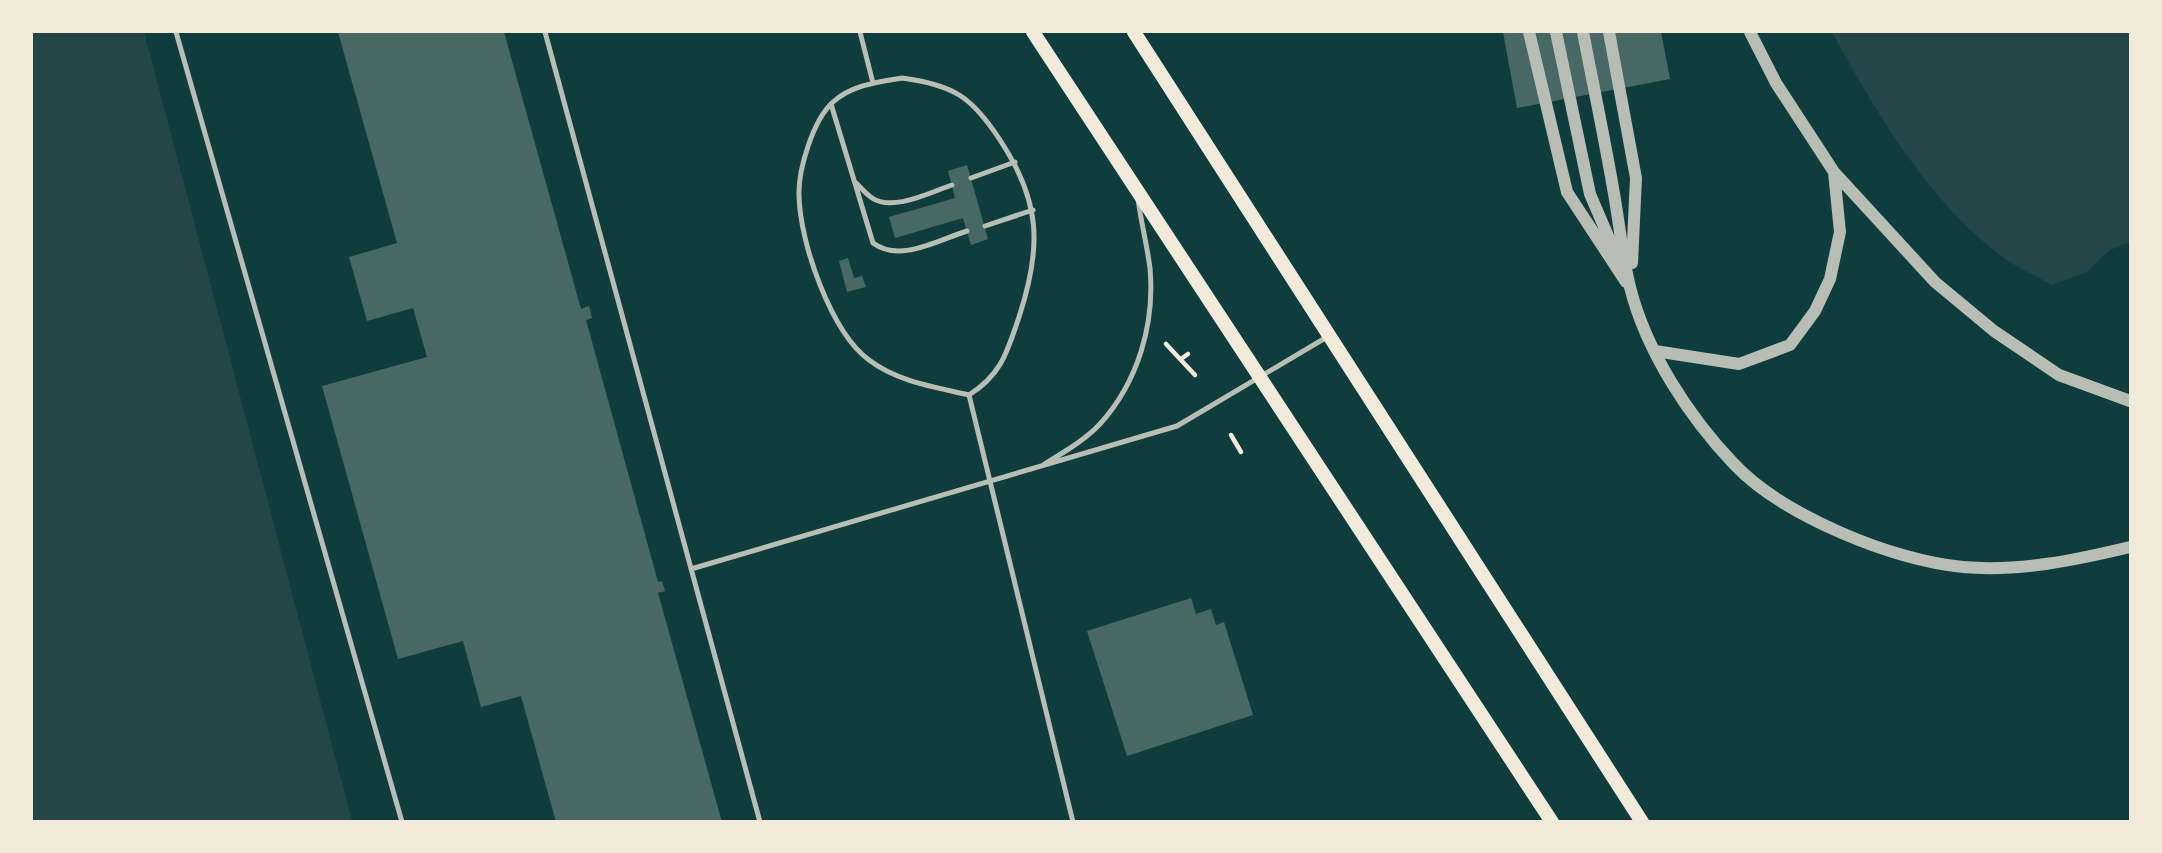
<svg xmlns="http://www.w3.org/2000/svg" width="2162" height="853" font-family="'DM Sans',sans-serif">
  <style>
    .green { fill: #244646 }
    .building { fill: #486865 }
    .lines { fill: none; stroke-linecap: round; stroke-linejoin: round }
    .path { stroke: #f1e9da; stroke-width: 4.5 }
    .service { stroke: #b8beb3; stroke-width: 5 }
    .tertiary { stroke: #b8beb3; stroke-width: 12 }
    .secondary { stroke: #f1e9da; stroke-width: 14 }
  </style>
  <rect width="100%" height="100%" fill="#0f3d3e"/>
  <path class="green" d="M32 32H144L352 821H32Z
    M1832 32H2130V242L2110 250 2087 272 2052 285C2034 275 2013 266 1997 253 1924 195 1876 112 1832 32Z"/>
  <path class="building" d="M338 32H504L581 309 589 306 592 318 586 320 658 582 662 581 665 591 658 593 722 822H556L521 696 481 707 463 641 398 659 322 386 427 357 413 308 367 321 349 257 397 243Z
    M1503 32H1661L1670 79 1517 108Z
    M967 165 988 239 971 245 963 218 895 238 889 217 955 198 948 171Z
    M848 258 854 278 862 276 866 287 847 292 839 261Z
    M1191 598 1196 614 1211 609 1216 625 1224 622 1253 715 1127 756 1087 631Z"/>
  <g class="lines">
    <path class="path" d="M1166 344 1195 375
      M1181 359 1188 354
      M1231 435 1241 452"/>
    <path class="service" d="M176 32 402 822
      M545 32 760 822
      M860 32 873 83
      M902 78C954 85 972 97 1000 140 1041 202 1042 247 1019 317 1007 352 1002 374 969 395 935 387 898 382 869 360 831 332 800 243 799 196 798 170 813 120 833 102 852 85 878 82 902 78Z
      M831 104 873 243C900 263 938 240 967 231
      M971 178 1015 162
      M856 183C861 188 866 194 872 198 893 212 931 192 952 185
      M985 226 1033 210
      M969 395 1073 822
      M1043 465C1062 453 1084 441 1100 424 1138 382 1155 324 1150 268 1147 245 1141 222 1138 199
      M691 569 1177 426 1327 337"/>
    <path class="tertiary" d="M1529 32 1567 192 1626 282
      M1556 32 1590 194 1617 257
      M1583 32C1593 84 1604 136 1613 188 1619 220 1622 255 1630 287 1646 351 1689 417 1734 464 1782 515 1893 561 1963 567 2019 572 2076 560 2130 547
      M1609 32 1636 178 1632 263
      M1750 32 1776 83 1834 172 1935 282 1994 331 2059 375 2130 401
      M1655 351 1739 364 1790 345 1815 311 1830 279 1840 232 1834 172"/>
    <path class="secondary" d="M1033 32 1552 822
      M1134 32 1642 822"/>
  </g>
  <rect width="2162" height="853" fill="none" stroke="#f1e9da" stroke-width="66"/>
</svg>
